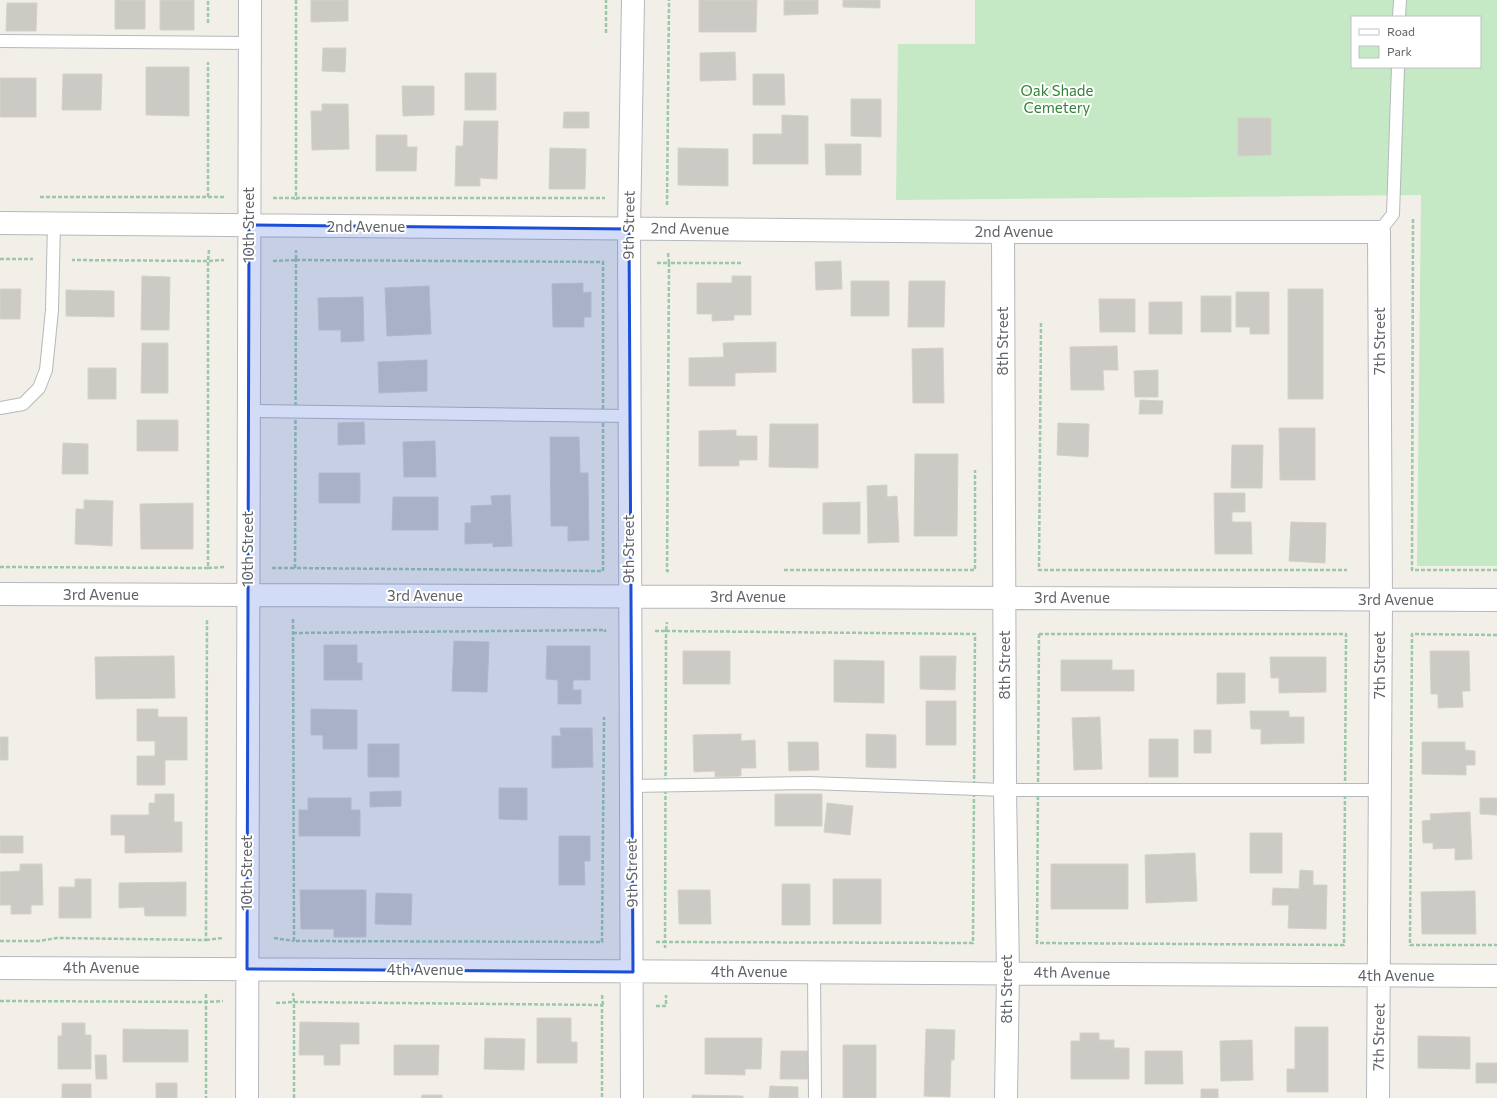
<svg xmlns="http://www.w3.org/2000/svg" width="1497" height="1098" font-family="Commissioner,sans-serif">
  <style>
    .green { fill: #c5e8c5; fill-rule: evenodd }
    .building { fill: #cccac5; stroke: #d6d1c6 }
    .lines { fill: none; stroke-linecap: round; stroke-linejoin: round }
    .lane-casing { stroke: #b5b8bc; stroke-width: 14 }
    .street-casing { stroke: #b5b8bc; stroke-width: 24 }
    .path { stroke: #9cc7a9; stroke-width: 2.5; stroke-dasharray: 4 2; stroke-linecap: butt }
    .lane { stroke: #fff; stroke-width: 12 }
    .street { stroke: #fff; stroke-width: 22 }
    .marked { fill: #1d4ed8; fill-opacity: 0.2; stroke: #1d4ed8; stroke-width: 3; stroke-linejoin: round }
    .labels { text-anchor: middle; stroke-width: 4; stroke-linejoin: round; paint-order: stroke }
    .park-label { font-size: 15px; fill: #348238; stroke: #fff }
    .street-label { font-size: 15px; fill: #5f6368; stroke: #fff }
  </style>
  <rect width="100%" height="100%" fill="#f1efe8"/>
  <path class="green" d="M975 0H1497V566H1417L1421 195 896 200 898 44H975ZM1352 17H1480V67H1352Z"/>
  <path class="building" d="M115 0H145V29H115Z
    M160 0H194V30H160Z
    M311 0H348V21L311 22Z
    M699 0H757L756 32H699Z
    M784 0H818V14L784 15Z
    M843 0H880V8L843 7Z
    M7 3H37L36 31H6Z
    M323 48H346L345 72 322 71Z
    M735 52 736 80 700 81V53Z
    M146 67H189V116L146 115Z
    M465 73H496V110H465Z
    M63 74H102L101 110H62Z
    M753 74H784L785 105H753Z
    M0 78H36V117H0Z
    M402 86H434V115L403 116Z
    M851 99H881V137L851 136Z
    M322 104H348L349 149 312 150 311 111H322Z
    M564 112H589V128H563Z
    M782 115 808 116V164H753V134H782Z
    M1238 118H1271V155L1238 156Z
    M464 121H498L497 179 480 178V186H455L456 146H463Z
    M376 135H407V147H417L416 171H376Z
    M825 144H861V175H826Z
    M550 148 586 149 585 189H549Z
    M678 148 728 149V186L678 185Z
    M841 261 842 289 816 290 815 262Z
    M142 276 170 277 169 330H141Z
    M732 276H751V315H734V320L712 321V314H697V283H732Z
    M851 281H889V316H851Z
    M909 281H945L944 327H908Z
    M583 283V293L591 292V317H584V327H553L552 284Z
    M429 286 431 334 387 336 385 288Z
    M0 289H21L20 319H0Z
    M1288 289H1323V399H1288Z
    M66 290 114 291V317L66 316Z
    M1236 292H1269V334H1250V327H1236Z
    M1201 296H1231V332H1201Z
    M363 297 364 341 341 342V330H319L318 298Z
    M1099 299H1135V332H1100Z
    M1149 302H1182V334H1149Z
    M776 342V372L735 373V386H689V358L724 357 723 343Z
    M142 343H168V393H141Z
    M1117 346 1118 370H1103L1104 390H1071L1070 347Z
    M943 348 944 403H913L912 349Z
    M427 360V391L379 393 378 362Z
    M88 368H116V399H88Z
    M1158 370V397H1135L1134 371Z
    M1140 400 1163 401 1162 414H1139Z
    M137 420H178V451H137Z
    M364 422 365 444 338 445V423Z
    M1058 423 1089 424 1088 457 1057 455Z
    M770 424H818V468L769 467Z
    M1279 428H1315V480H1280Z
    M736 430V436H757V460H739V466H699V431Z
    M550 437H579L580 473H588L589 540 568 541V526H551Z
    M435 441 436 477H404L403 442Z
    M63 443 88 444V474H62Z
    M1232 445H1263L1262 488H1231Z
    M915 454H958L957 536H914Z
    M319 473H360V503H319Z
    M887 485V497L897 496 899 542 868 543 867 486Z
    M1214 493H1245V512H1232V522H1251L1252 554H1215Z
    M510 495 512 546 493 547V543L465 544V523H471V506L492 505 491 496Z
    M393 497H438V530H392Z
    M84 500 113 501 112 546 75 544 76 509H84Z
    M860 502V534H823V503Z
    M193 503V549H141L140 504Z
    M1291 522 1326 523 1325 563 1289 561Z
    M454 641 489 642 487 692 452 691Z
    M324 645H357V663H362V680H324Z
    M547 646H590V680H573V690H581V704H558V680L546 679Z
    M683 651H730V684H683Z
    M1430 651H1469L1470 691H1462L1463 707 1438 708V694H1431Z
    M174 656 175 698 96 699 95 657Z
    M920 656H956L955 690 920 689Z
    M1270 657H1326V692L1279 693V678H1271Z
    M834 660 884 661V703L834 702Z
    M1061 660H1112V670H1134V691H1061Z
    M1217 673H1245V703L1217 704Z
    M926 701H956V745H926Z
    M137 709H158V717H187V760H165V785H137V756H155V741H137Z
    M311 709 357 710V749H323V735H311Z
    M1250 711H1289V717H1304V743L1261 744V729H1251Z
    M1100 717 1102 769 1074 770 1072 718Z
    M560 728H592L593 767 552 768V736H561Z
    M1194 730H1211V753H1194Z
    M741 734V741L755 740 756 768H741V776L715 777V771L694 772 693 735Z
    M866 734 896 735V768L866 767Z
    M0 737H8V760H0Z
    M1149 739H1178V777H1149Z
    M788 742H818L819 770 789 771Z
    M1422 742H1465V750L1475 751V765H1466V775L1422 774Z
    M368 744H399V777H368Z
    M499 788H527V820L499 819Z
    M401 791V806L370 807V792Z
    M155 794H174V822H182V852L125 853V835H111V815H149V803H155Z
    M775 794H822V826H775Z
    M308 798H351V810H360V836H299V810H308Z
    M1480 798H1497V815L1480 814Z
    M827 803 853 806 850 835 824 832Z
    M1470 812 1472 859 1455 860V848L1433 849V843H1423L1422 821 1431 820 1430 814Z
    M1250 833H1282V873H1250Z
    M0 836H23V853H0Z
    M559 836H590V861H584L585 885H559Z
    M1195 853 1197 901 1146 903 1145 855Z
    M20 864H42L43 905H31V914H11V905H0V872L20 871Z
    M1051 864H1128V909H1051Z
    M1300 870 1313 871V885H1327L1326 929 1288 928 1289 905H1272L1273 888 1299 889Z
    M75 879H91V918H59V887H75Z
    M833 879H881V924H833Z
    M186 882V916H145L144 907 119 908V883Z
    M782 884H810V925H782Z
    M300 890H366V937H334V929H301Z
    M678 890H710L711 924H679Z
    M1475 891 1476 934H1422L1421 892Z
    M376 893 412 894 411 925 375 924Z
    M537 1018H571V1042H577V1063H537Z
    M300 1022 359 1023V1044H340V1065H324V1055H299Z
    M62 1023H85V1035H91V1069H58V1036H62Z
    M1295 1027H1328V1092H1287V1069H1295Z
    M123 1029 188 1030V1062H123Z
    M926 1029 955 1030 954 1060H951L950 1097 924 1096Z
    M1080 1033H1099V1040H1114V1048H1129V1079H1071V1041H1080Z
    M1418 1036 1470 1037V1069L1418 1068Z
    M485 1038 525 1039 524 1070 484 1069Z
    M705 1038H762L761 1069H745V1075L705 1074Z
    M1252 1040 1253 1080 1221 1081 1220 1041Z
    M394 1045H439L438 1075H394Z
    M843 1045H876V1098H843Z
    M781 1051H808V1079H780Z
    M1145 1051H1182L1183 1084H1145Z
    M95 1055H106L107 1079H96Z
    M1476 1063H1497V1083H1476Z
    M156 1083H177V1098H156Z
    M62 1084H91V1098H62Z
    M770 1086 798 1087V1098H769Z
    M1201 1089H1218V1098H1201Z
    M422 1095H442V1098H421Z
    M692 1095 743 1096V1098H692Z"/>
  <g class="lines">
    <defs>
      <path id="lane" d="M1399 17 1400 0
        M0 41 250 43
        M1379 232 1393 214 1398 67
        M0 408 23 404 39 388 46 370 52 310 54 224
        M249 411 629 416
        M631 786 809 783 1005 790H1379
        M814 972 815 1098"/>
      <path id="street" d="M0 223 1003 232H1379L1381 600 1378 1098
        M1003 232 1005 790 1008 972 1006 1098
        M0 594 1497 600
        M0 968 1497 976
        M247 1098 250 0
        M632 1098 629 229 633 0"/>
    </defs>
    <use href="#lane" class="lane-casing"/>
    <use href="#street" class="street-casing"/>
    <path class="path" d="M296 0V198H605
      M208 23V0
      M606 33V0
      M40 197H208V62
      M208 197H225
      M273 198H296V200
      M667 205 669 0
      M1413 219 1412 570H1497
      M209 250 208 261 224 260
      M0 259H33
      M296 260 603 262V571L295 568Z
      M273 261 296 260V250
      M657 263H669L668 253
      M1041 323 1039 570H1347
      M0 567 208 568V261L72 260
      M208 568 225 567
      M272 568H295
      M784 570H975V470
      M669 571H667L669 263H741
      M293 619 294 941 602 942 604 717
      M655 631H666L667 622
      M666 631 975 634 973 943 665 942Z
      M293 633 605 630V632
      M1039 634H1346L1344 945 1037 943Z
      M1497 635 1412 634 1410 945H1497
      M274 938 294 941
      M206 940 223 938
      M0 941H39L57 938 206 940 207 619
      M656 942H665V948
      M206 994V1002L223 1001
      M602 995 603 1005
      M0 1001 206 1002V1098
      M276 1003 294 1002 293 993
      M656 1006H666V995
      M294 1098V1002L602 1005V1098"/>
    <use href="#lane" class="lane"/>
    <use href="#street" class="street"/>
  </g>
  <path class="marked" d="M249 225 629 229 633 972 247 969Z"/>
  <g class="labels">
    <g class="park-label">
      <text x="1057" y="96">Oak Shade<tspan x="1057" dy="17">Cemetery</tspan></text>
    </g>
    <g class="street-label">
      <text transform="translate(249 225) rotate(-90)" y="5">10th Street</text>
      <text transform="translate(629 225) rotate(-89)" y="5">9th Street</text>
      <text x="366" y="232">2nd Avenue</text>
      <text transform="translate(690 229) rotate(1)" y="5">2nd Avenue</text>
      <text x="1014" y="237">2nd Avenue</text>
      <text transform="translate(1003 341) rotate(-90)" y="5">8th Street</text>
      <text transform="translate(1380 341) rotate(-90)" y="5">7th Street</text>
      <text transform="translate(248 549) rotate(-90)" y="5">10th Street</text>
      <text transform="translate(629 549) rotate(-90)" y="5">9th Street</text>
      <text x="101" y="600">3rd Avenue</text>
      <text x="425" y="601">3rd Avenue</text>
      <text x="748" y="602">3rd Avenue</text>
      <text x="1072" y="603">3rd Avenue</text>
      <text x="1396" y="605">3rd Avenue</text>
      <text transform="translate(1005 665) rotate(-90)" y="5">8th Street</text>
      <text transform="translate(1380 665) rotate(-90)" y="5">7th Street</text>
      <text transform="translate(247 873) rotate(-90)" y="5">10th Street</text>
      <text transform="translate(632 873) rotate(-91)" y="5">9th Street</text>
      <text x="101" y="973">4th Avenue</text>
      <text x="425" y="975">4th Avenue</text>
      <text x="749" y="977">4th Avenue</text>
      <text transform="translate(1072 973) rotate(1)" y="5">4th Avenue</text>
      <text x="1396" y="981">4th Avenue</text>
      <text transform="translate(1007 989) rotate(-90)" y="5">8th Street</text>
      <text transform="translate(1379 1037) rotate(-89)" y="5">7th Street</text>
    </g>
  </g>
  <rect x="1351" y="16" width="130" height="52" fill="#ffffff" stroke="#bfc1c3"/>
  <rect x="1359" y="29" width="20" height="6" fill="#ffffff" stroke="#bfc1c3"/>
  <text x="1387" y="36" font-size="12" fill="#5f6368">Road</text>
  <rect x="1359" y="46" width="20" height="12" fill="#c5e8c5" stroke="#bfc1c3"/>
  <text x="1387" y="56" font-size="12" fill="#5f6368">Park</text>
</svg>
